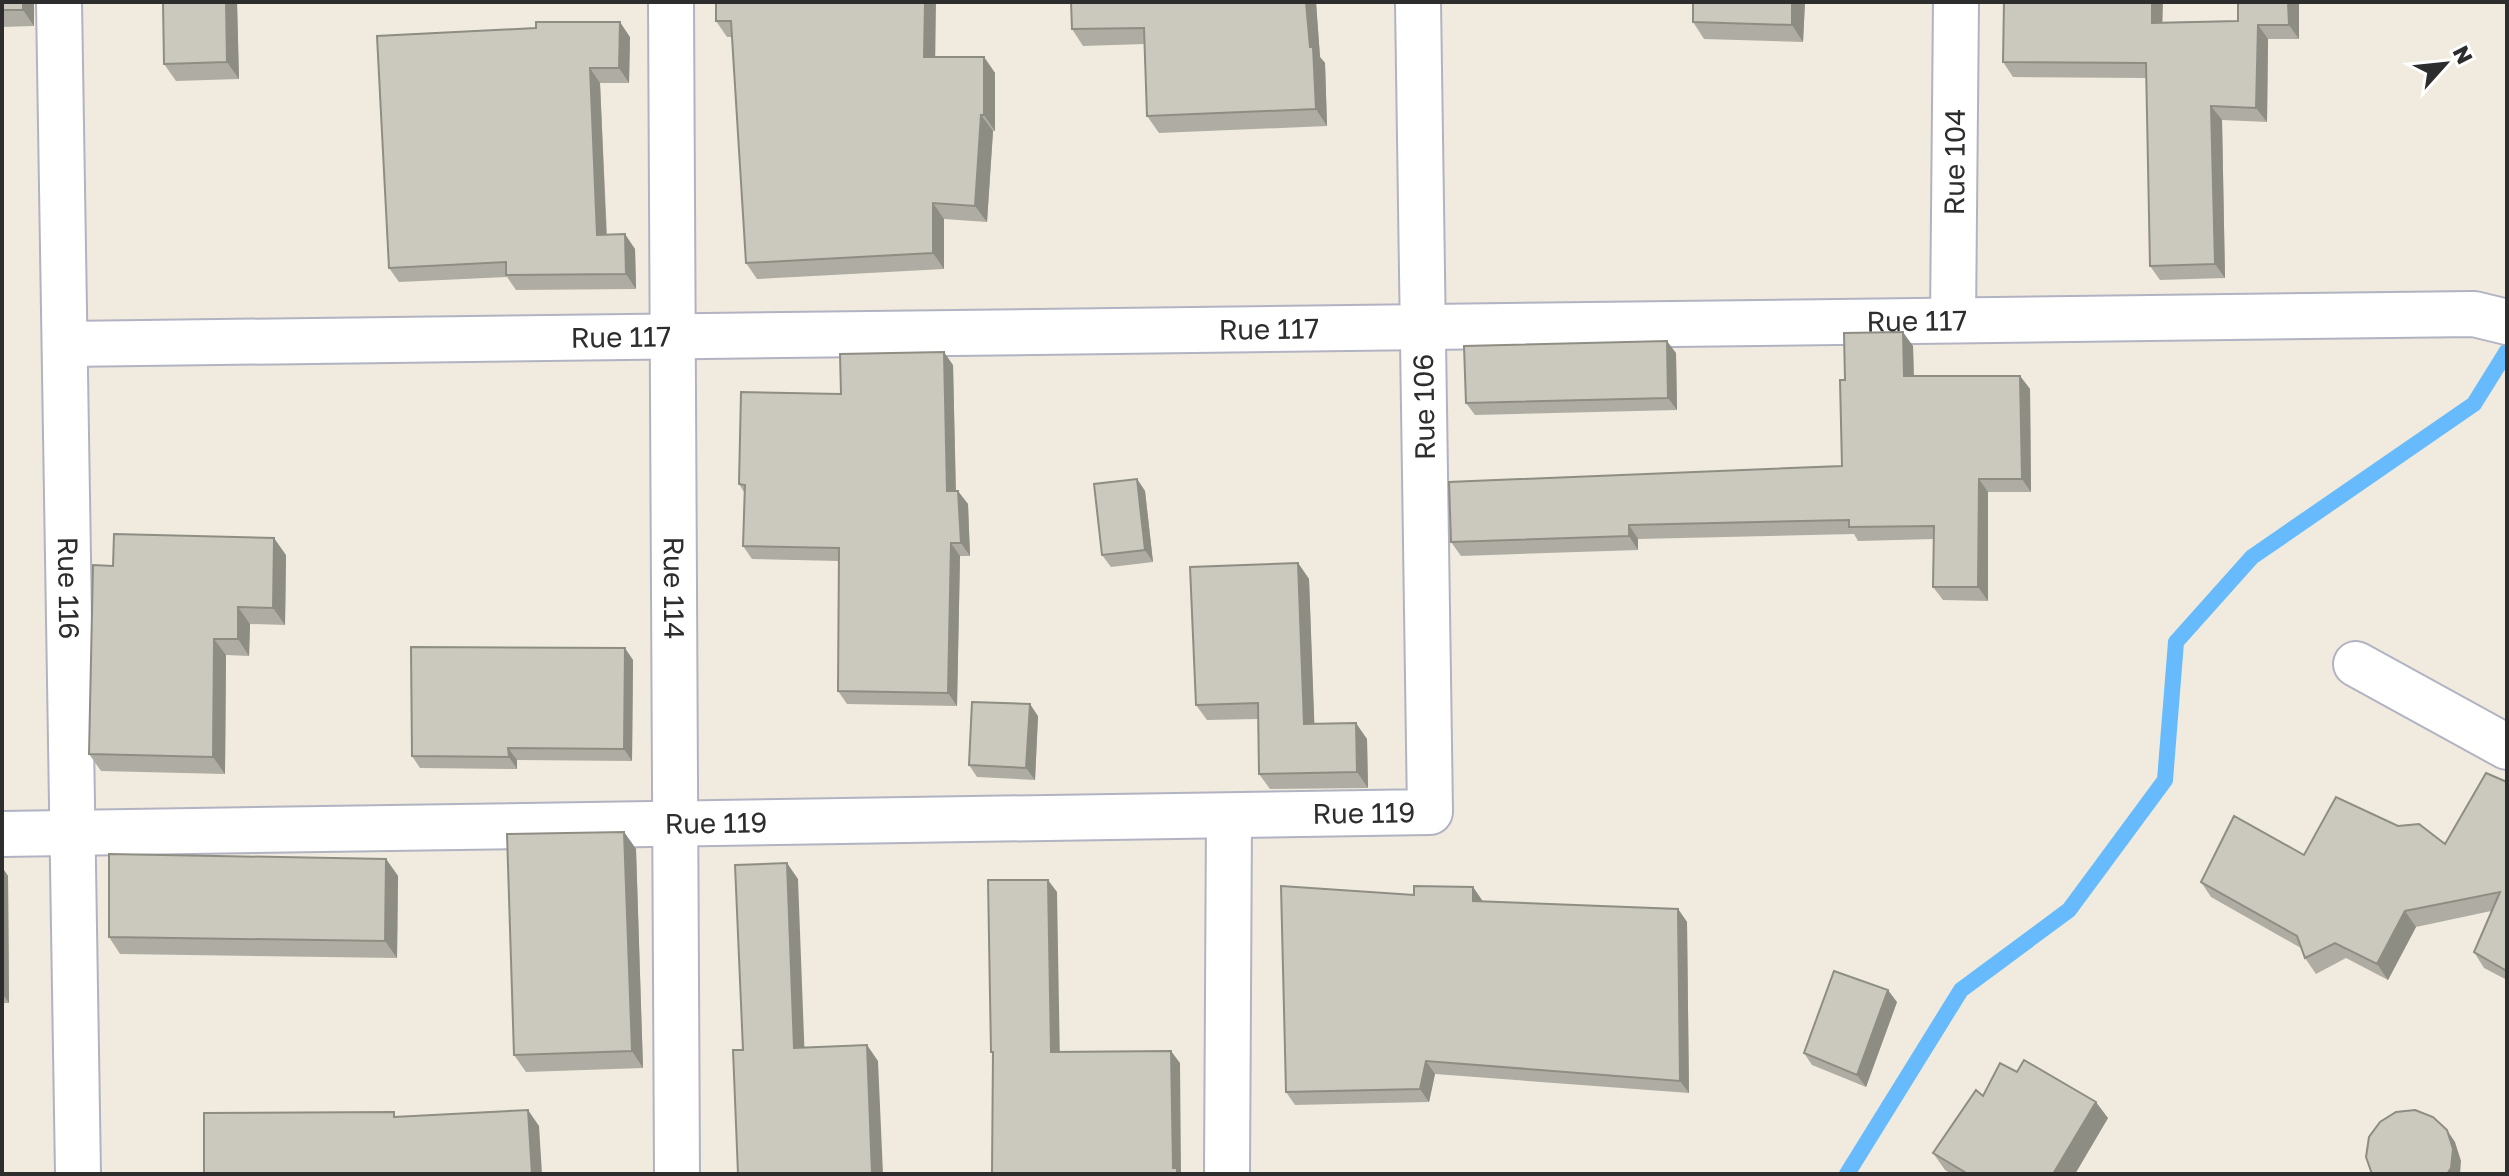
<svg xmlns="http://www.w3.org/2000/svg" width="2509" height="1176" font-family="'Golos Text',sans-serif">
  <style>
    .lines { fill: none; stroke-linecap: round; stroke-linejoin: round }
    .stream { stroke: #67bbfc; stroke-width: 16 }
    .minor-casing { stroke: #b2b3c2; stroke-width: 48 }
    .minor { stroke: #fff; stroke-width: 44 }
    .wall { fill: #afada3 }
    .shaded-wall { fill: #8e8d84 }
    .building { fill: #cbc9bd; stroke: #8e8d84; stroke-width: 2 }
    .labels { text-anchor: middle; stroke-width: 8; stroke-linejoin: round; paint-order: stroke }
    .street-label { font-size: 28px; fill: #2d2d2d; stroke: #fff }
  </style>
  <rect width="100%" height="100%" fill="#f0ebde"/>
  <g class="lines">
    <path class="stream" d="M1847 1174 1961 990 2069 910 2165 780 2176 642 2252 557 2474 404 2507 351"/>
    <defs>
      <g id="minor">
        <path id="s1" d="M59 2 78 1174"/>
        <path id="s2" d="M671 2 677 1174"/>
        <path id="s3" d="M1953 320 1956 2"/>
        <path id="s4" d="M65 344 2474 314 2507 322"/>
        <path d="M2356 664 2507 747"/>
        <path id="s5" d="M2 834 1430 812 1418 2"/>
        <path d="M1227 1174 1229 816"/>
      </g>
    </defs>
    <use href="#minor" class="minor-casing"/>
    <use href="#minor" class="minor"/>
  </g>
  <path class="wall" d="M2 2H34V26L2 27Z
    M163 2H237L239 79 176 81 164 64Z
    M716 2 936 57H984L995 73V131H993L987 222 944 219V269L757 279 746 263 732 37H727L716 21Z
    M1071 2H1316L1320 57 1325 63 1327 126 1159 133 1147 116 1144 44 1083 46 1072 29Z
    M1805 2 1803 42 1704 39 1693 22Z
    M2299 2V39H2268L2267 122 2222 120 2225 278 2160 280 2150 266 2146 78 2013 77 2003 62 2162 22 2238 21Z
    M377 36 630 37 629 83H600L607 235 635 249 636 289 516 290 507 277 399 282 389 268Z
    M1913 346 1914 376H2020L2030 389 2031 492H1988V601L1943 600 1933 587 1934 539 1858 541 1854 534 1638 539V550L1461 556 1451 542 1842 466 1845 380Z
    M1676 353 1677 410 1475 415 1466 403Z
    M953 365 956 491 968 504 970 556H960L957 706 847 704 838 691 839 561 752 559 743 546 744 492 739 484 841 394Z
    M1137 479 1145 491 1153 562 1111 567 1102 555Z
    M286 555 285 625 250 624 249 656 226 655 225 774 101 771 89 754 113 566Z
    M1298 563 1309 579 1314 724 1367 739 1368 788 1270 789 1259 774 1258 719 1207 720 1196 705Z
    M633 660 632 761 517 760V769L420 768 412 756Z
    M1038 716 1035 780 977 777 969 765Z
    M2507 782V980L2484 968 2474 952 2491 911 2416 927 2388 980 2346 958 2316 974 2305 958 2301 948 2211 897 2201 882 2304 855 2398 826 2445 844Z
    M624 832 636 849 643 1068 526 1072 514 1055Z
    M386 859 398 876 397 958 120 954 109 937Z
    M2 867 8 876 9 1003H2Z
    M1473 887 1482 901 1678 909 1687 922 1689 1093 1435 1074 1429 1102 1295 1105 1286 1092 1414 895Z
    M1897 1002 1866 1087 1812 1065 1804 1053Z
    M1983 1096 2108 1118 2075 1174H1951L1945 1170 1933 1153Z"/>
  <path class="shaded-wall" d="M23 2H34V26L23 10Z
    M226 2H237L239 79 227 62Z
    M925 2H936L935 73 924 57Z
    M1306 2H1316L1320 57 1325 63 1327 126 1316 109Z
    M1792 2H1805L1803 42 1792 25Z
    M2152 2H2163L2162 37 2152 23Z
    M2288 2H2299V39L2289 25Z
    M620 22 630 37 629 83 619 68Z
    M2258 25 2268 39 2267 122 2256 108Z
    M984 57 995 73V131L984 115Z
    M590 68 600 83 607 250 597 235Z
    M2211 106 2222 120 2225 278 2215 264Z
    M981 115 993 131 987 222 975 206Z
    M933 203 944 219V269L933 253Z
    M625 234 635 249 636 289 626 274Z
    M1903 332 1913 346 1914 389 1904 376Z
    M1667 341 1676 353 1677 410 1668 398Z
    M944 352 953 365 956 504 947 491Z
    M2020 376 2030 389 2031 492 2022 479Z
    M1137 479 1145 491 1153 562 1145 550Z
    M1979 479 1988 492V601L1978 587Z
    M958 491 968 504 970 556 961 543Z
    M1629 525 1638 539V550L1629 536Z
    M274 538 286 555 285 625 273 608Z
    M951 543 960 556 957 706 948 693Z
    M1298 563 1309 579 1315 740 1304 724Z
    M238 607 250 624 249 656 238 639Z
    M214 639 226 655 225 774 213 757Z
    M625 648 633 660 632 761 624 749Z
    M1030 704 1038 716 1035 780 1026 768Z
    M1356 723 1367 739 1368 788 1357 772Z
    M508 748 517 760V769L509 757Z
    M624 832 636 849 643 1068 632 1051Z
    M386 859 398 876 397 958 385 941Z
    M787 863 798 879 805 1064 794 1048Z
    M2 867 8 876 9 1003 2 993Z
    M1048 880 1057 892 1060 1064 1051 1052Z
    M1473 887 1482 900V914L1473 901Z
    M1678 909 1687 922 1689 1093 1680 1081Z
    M2405 911 2416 927 2388 980 2377 964Z
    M1888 990 1897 1002 1866 1087 1857 1075Z
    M867 1045 878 1061 883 1174H872Z
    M1171 1051 1180 1063 1181 1174H1177L1173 1168Z
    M1426 1061 1435 1074 1429 1102 1420 1089Z
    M2096 1102 2108 1118 2075 1174H2053Z
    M528 1110 539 1126 542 1174H532Z
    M2447 1130 2455 1142 2461 1161 2460 1174H2447Z"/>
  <path class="building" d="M2 2H23V10H2Z
    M163 2H226L227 62 164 64Z
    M716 2H925L924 57H984V115H981L975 206 933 203V253L746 263 731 21H716Z
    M1071 2H1306L1310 47H1313L1316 109 1147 116 1144 28 1072 29Z
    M1693 2H1792V25L1693 22Z
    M2004 2H2152V23L2238 21V2H2288L2289 25H2258L2256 108 2211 106 2215 264 2150 266 2146 63 2003 62Z
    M536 22H620L619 68H590L597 235 625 234 626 274 506 275V262L389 268 377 36 536 28Z
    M1903 332 1904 376H2020L2022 479H1979L1978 587H1933L1934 526 1849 527V520L1629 525V536L1451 542 1449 482 1842 466 1840 380H1845L1844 333Z
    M1667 341 1668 398 1466 403 1464 346Z
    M944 352 947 491H958L961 543H951L948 693 838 691 839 548 743 546 745 485 739 484 741 392 841 394 840 354Z
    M1137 479 1145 550 1102 555 1094 484Z
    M114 534 274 538 273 608 238 607V639H214L213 757 89 754 93 565 113 566Z
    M1298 563 1304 724 1356 723 1357 772 1259 774 1258 703 1196 705 1190 567Z
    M411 647 625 648 624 749 508 748 509 757 412 756Z
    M972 702 1030 704 1026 768 969 765Z
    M2486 773 2507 782V971L2474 952 2500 892 2405 911 2377 964 2335 943 2305 958 2297 936 2201 882 2234 816 2304 855 2336 797 2398 826 2419 824 2445 844Z
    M624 832 632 1051 514 1055 507 834Z
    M109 854 386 859 385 941 109 937Z
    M787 863 794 1048 867 1045 872 1174H738L733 1050H743L735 865Z
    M988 880H1048L1051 1052 1171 1051 1173 1168H1177V1174H992L993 1052H991Z
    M1281 886 1414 895V886L1473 887V901L1678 909 1680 1081 1426 1061 1420 1089 1286 1092Z
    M1834 971 1888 990 1857 1075 1804 1053Z
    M2024 1060 2096 1102 2053 1174H1968L1933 1153 1976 1090 1983 1096 2000 1063 2017 1072Z
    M528 1110 532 1174H204V1113L394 1112V1117Z
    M2415 1110 2433 1117 2447 1130 2453 1149 2451 1168 2447 1174H2372L2366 1157 2369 1137 2380 1122 2396 1112Z"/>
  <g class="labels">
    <g class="street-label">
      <text dy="10" stroke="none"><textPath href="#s3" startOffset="158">Rue 104</textPath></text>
      <text dy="10" stroke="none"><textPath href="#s4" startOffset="1852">Rue 117</textPath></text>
      <text dy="10" stroke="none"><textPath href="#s4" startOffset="1204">Rue 117</textPath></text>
      <text dy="10" stroke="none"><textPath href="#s4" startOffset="556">Rue 117</textPath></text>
      <text transform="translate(1424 407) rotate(-91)" y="10">Rue 106</text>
      <text dy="10" stroke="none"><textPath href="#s1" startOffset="586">Rue 116</textPath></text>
      <text dy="10" stroke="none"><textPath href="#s2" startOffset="586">Rue 114</textPath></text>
      <text dy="10" stroke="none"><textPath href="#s5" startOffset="1362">Rue 119</textPath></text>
      <text dy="10" stroke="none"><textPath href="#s5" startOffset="714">Rue 119</textPath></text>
    </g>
  </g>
  <rect width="2509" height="1176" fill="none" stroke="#2d2d2d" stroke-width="8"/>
  <g transform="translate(2445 64) rotate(63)" stroke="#ffffff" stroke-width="6" paint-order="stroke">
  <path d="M0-6L14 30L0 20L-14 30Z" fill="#2d2d2d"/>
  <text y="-12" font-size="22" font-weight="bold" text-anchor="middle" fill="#2d2d2d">N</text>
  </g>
</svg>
